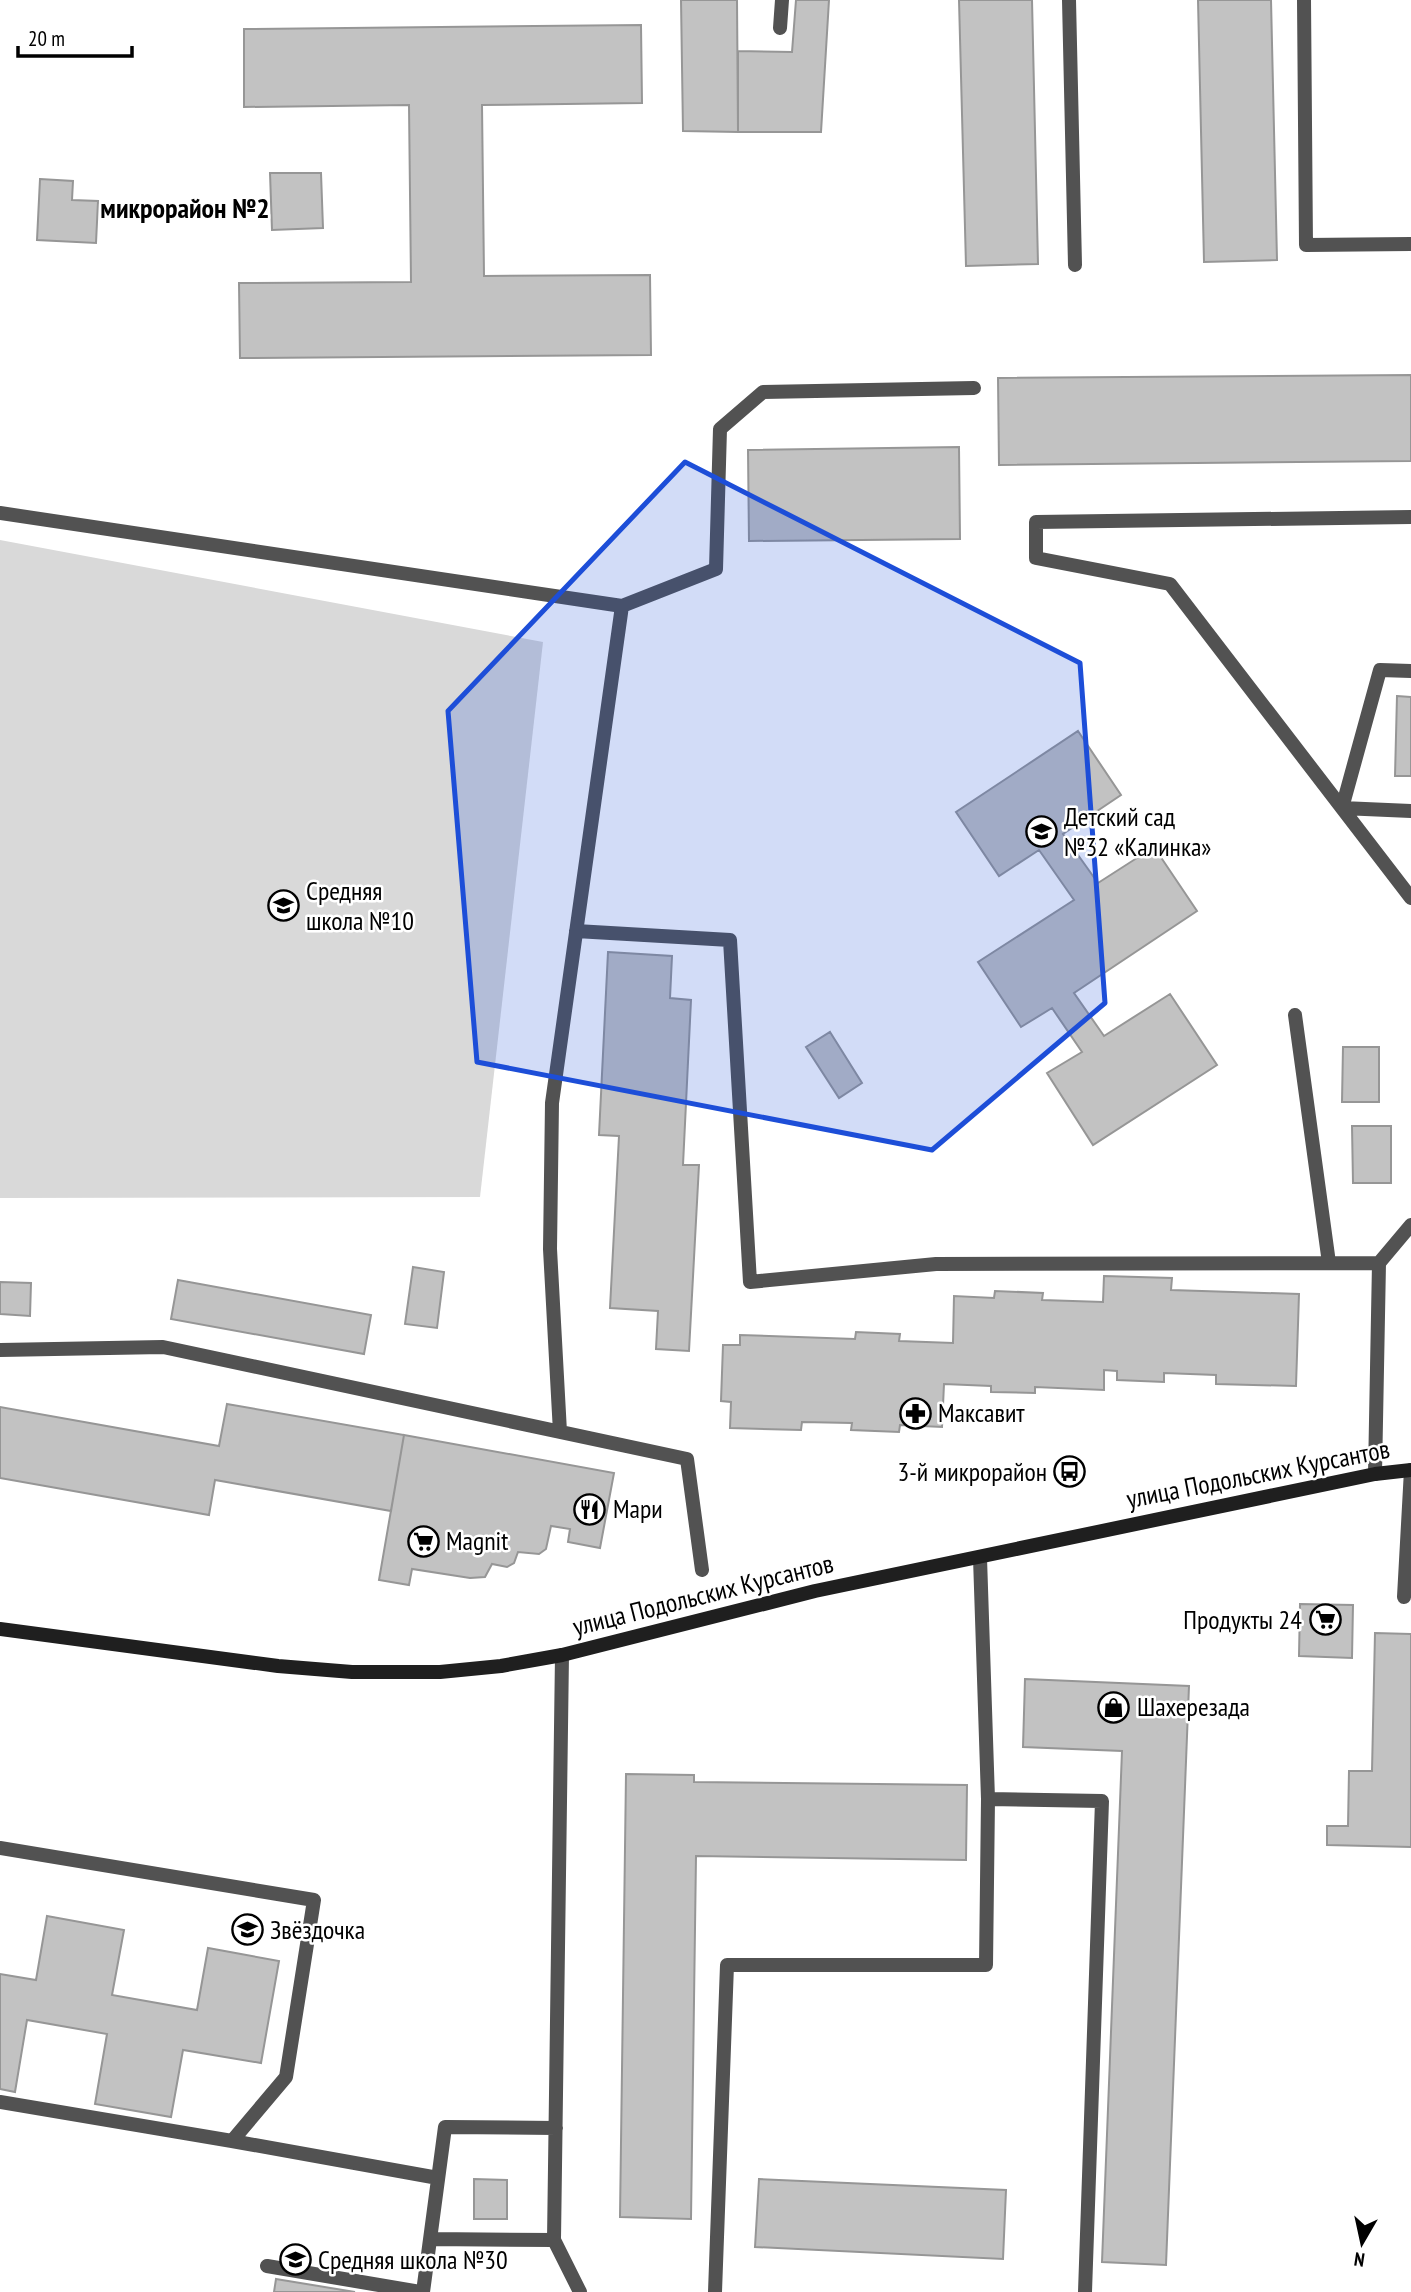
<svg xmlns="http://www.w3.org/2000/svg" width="1411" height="2292" font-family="'PT Sans Narrow',sans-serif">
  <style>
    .green { fill: #d9d9d9 }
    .building { fill: #c2c2c2; stroke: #969696; stroke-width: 2 }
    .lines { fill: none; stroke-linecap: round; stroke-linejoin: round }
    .lane { stroke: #525252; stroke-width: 14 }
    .secondary { stroke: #1f1f1f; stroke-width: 14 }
    .marked { fill: #1d4ed8; fill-opacity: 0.2; stroke: #1d4ed8; stroke-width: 5; stroke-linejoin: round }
    .labels { text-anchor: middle; stroke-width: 5; stroke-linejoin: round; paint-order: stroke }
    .poi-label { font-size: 26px; fill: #000; stroke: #fff; text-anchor: start }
    .street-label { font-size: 26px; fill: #000; stroke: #fff }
    .neighbourhood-label { font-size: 28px; font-weight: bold; fill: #000; stroke: #fff }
  </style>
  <rect width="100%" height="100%" fill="#fff"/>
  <path class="green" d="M0 540 543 642 480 1197 0 1198Z"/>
  <path class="building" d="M681 0H737L738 132 683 131Z
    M796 0H829L821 132H738V51L792 52Z
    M959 0H1032L1038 264 966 266Z
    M1198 0H1271L1277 260 1204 262Z
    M641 25 642 103 482 105 484 276 650 275 651 355 240 358 239 283 411 282 409 105 244 107V29Z
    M270 173H321L323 228 272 230Z
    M40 179 73 181 72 200 98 201 96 243 37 240Z
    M1411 375V461L999 465 998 378Z
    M959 447 960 539 749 541 748 450Z
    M1397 696 1411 697V776H1395Z
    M1078 731 1121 795 1063 834 1098 883 1154 847 1197 911 1074 993 1104 1036 1170 994 1217 1065 1093 1145 1047 1073 1082 1052 1052 1008 1021 1027 978 962 1074 900 1039 850 999 876 956 812Z
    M608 952 672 956 670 998 691 1000 683 1165H699L689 1351 656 1349 658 1311 610 1308 619 1136 599 1135Z
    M830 1032 862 1083 839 1098 806 1047Z
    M1343 1047H1379V1102H1342Z
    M1352 1126H1391V1183H1353Z
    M413 1267 444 1272 437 1328 405 1324Z
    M1104 1276 1172 1278 1171 1290 1299 1294 1296 1386 1216 1384V1375L1164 1373V1382L1117 1380V1371L1104 1370V1390L1035 1387V1393L991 1392V1386L944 1384 942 1427 900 1425 899 1432 851 1430 852 1423 802 1422 801 1430 730 1428 731 1402 721 1401 723 1345H740V1335L855 1339 856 1332 900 1334 899 1341 953 1343 954 1296 994 1298 995 1291 1043 1293 1042 1300 1103 1302Z
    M178 1280 371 1315 364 1354 171 1319Z
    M0 1282 31 1283 30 1316 0 1314Z
    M227 1404 404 1435 391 1511 215 1480 209 1515 0 1478V1407L219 1446Z
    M404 1435 614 1473 600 1548 568 1542 570 1529 551 1526 546 1549 539 1554 518 1552 514 1563 507 1567 492 1564 485 1577 470 1578 412 1569 409 1585 379 1580Z
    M1300 1604 1353 1605 1352 1658 1299 1656Z
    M1375 1633 1411 1634V1847L1327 1845V1826H1348L1349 1771H1372Z
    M1025 1679 1189 1686 1166 2265 1102 2262 1122 1751 1023 1747Z
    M626 1774 694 1775V1782L967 1785 966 1860 696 1856 691 2219 620 2217Z
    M47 1916 124 1930 112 1995 197 2010 208 1948 279 1961 261 2063 183 2050 171 2117 95 2104 107 2034 27 2020 15 2092 0 2089V1974L36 1980Z
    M474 2179 507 2180V2219H474Z
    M759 2179 1006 2190 1003 2259 755 2247Z
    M276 2279 355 2292H274Z"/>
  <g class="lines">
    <path class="lane" d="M1069 0 1075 265
      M1304 0 1306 245 1411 244
      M780 28 782 0
      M0 513 622 606 716 569 720 429 763 392 974 388
      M1411 517 1036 522V558L1170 584 1411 898
      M1411 671 1380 670 1342 808 1411 811
      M576 931 730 940 750 1282 936 1264 1379 1263 1375 1474
      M1295 1015 1329 1263
      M1379 1263 1411 1225
      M0 1350 163 1347 687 1459 702 1570
      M560 1432 550 1249 552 1103 622 606
      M1404 1597 1411 1470
      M988 1799 1102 1801 1085 2292
      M0 1848 314 1900 286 2077 232 2141 0 2102
      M232 2141 438 2178
      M430 2239 554 2240 562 1655
      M554 2240 580 2292
      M267 2266 420 2292
      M423 2292 445 2127 556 2128
      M715 2292 727 1965H986L988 1799 980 1558"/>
    <path class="secondary" d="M0 1629 278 1666 352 1672H440L501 1666 562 1655 815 1591 1375 1474 1411 1470"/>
  </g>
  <path class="marked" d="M685 462 1080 663 1105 1003 932 1150 477 1062 448 711Z"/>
  <defs>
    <symbol id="school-ring" viewBox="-11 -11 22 22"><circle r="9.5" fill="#fff" stroke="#000" stroke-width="1.5"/><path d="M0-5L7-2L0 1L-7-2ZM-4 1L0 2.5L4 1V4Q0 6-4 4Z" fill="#000"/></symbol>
    <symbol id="pharmacy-ring" viewBox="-11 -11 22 22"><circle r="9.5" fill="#fff" stroke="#000" stroke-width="1.5"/><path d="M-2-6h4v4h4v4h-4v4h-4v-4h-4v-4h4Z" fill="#000"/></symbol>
    <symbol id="bus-ring" viewBox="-11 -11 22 22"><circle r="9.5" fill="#fff" stroke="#000" stroke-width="1.5"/><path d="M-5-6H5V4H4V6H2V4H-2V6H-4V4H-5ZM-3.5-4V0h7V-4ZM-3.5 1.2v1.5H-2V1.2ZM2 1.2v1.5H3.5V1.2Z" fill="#000"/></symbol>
    <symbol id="restaurant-ring" viewBox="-11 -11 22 22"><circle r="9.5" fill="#fff" stroke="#000" stroke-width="1.5"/><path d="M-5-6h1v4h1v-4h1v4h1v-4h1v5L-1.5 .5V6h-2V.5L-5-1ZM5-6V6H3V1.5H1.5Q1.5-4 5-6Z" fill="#000"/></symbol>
    <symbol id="supermarket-ring" viewBox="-11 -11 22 22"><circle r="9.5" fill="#fff" stroke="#000" stroke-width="1.5"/><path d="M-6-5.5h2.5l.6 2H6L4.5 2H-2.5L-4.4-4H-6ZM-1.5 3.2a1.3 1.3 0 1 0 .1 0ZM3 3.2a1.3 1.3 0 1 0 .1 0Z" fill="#000"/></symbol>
    <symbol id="shop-ring" viewBox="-11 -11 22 22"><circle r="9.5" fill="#fff" stroke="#000" stroke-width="1.5"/><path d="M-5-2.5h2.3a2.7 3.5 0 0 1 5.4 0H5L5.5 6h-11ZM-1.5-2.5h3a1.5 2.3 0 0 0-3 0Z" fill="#000"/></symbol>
  </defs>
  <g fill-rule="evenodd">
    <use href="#school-ring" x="1024" y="814" width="35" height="35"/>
    <use href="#school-ring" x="266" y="888" width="35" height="35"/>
    <use href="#pharmacy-ring" x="898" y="1396" width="35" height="35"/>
    <use href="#bus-ring" x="1052" y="1454" width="35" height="35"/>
    <use href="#restaurant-ring" x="572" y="1492" width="35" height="35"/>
    <use href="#supermarket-ring" x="406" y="1524" width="35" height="35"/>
    <use href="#supermarket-ring" x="1308" y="1602" width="35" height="35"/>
    <use href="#shop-ring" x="1096" y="1690" width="35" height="35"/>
    <use href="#school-ring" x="230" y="1912" width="35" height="35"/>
    <use href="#school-ring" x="278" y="2242" width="35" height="35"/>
  </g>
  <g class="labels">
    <g class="poi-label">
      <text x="1064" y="826">Детский сад<tspan x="1064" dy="30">№32 «Калинка»</tspan></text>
      <text x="306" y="900">Средняя<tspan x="306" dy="30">школа №10</tspan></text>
      <text x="938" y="1422">Максавит</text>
      <text x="1047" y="1481" text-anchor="end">3-й микрорайон</text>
      <text x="613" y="1518">Мари</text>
      <text x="446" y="1550">Magnit</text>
      <text x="1302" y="1629" text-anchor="end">Продукты 24</text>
      <text x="1137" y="1716">Шахерезада</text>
      <text x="270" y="1939">Звёздочка</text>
      <text x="318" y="2269">Средняя школа №30</text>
    </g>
    <g class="street-label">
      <text transform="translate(1258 1474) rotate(-11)" y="9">улица Подольских Курсантов</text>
      <text transform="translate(703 1595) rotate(-14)" y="9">улица Подольских Курсантов</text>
    </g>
    <g class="neighbourhood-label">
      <text x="185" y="218">микрорайон №2</text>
    </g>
  </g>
  <g transform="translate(1362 2243) rotate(189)" stroke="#ffffff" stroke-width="5" paint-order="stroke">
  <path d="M0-5L12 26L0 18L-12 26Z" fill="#000000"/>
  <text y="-10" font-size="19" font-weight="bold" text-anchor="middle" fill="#000000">N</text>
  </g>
  <path d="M18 46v10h114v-10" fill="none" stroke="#000000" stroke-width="3.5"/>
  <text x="28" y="46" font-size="21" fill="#000000" stroke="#ffffff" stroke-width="5" paint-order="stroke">20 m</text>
</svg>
